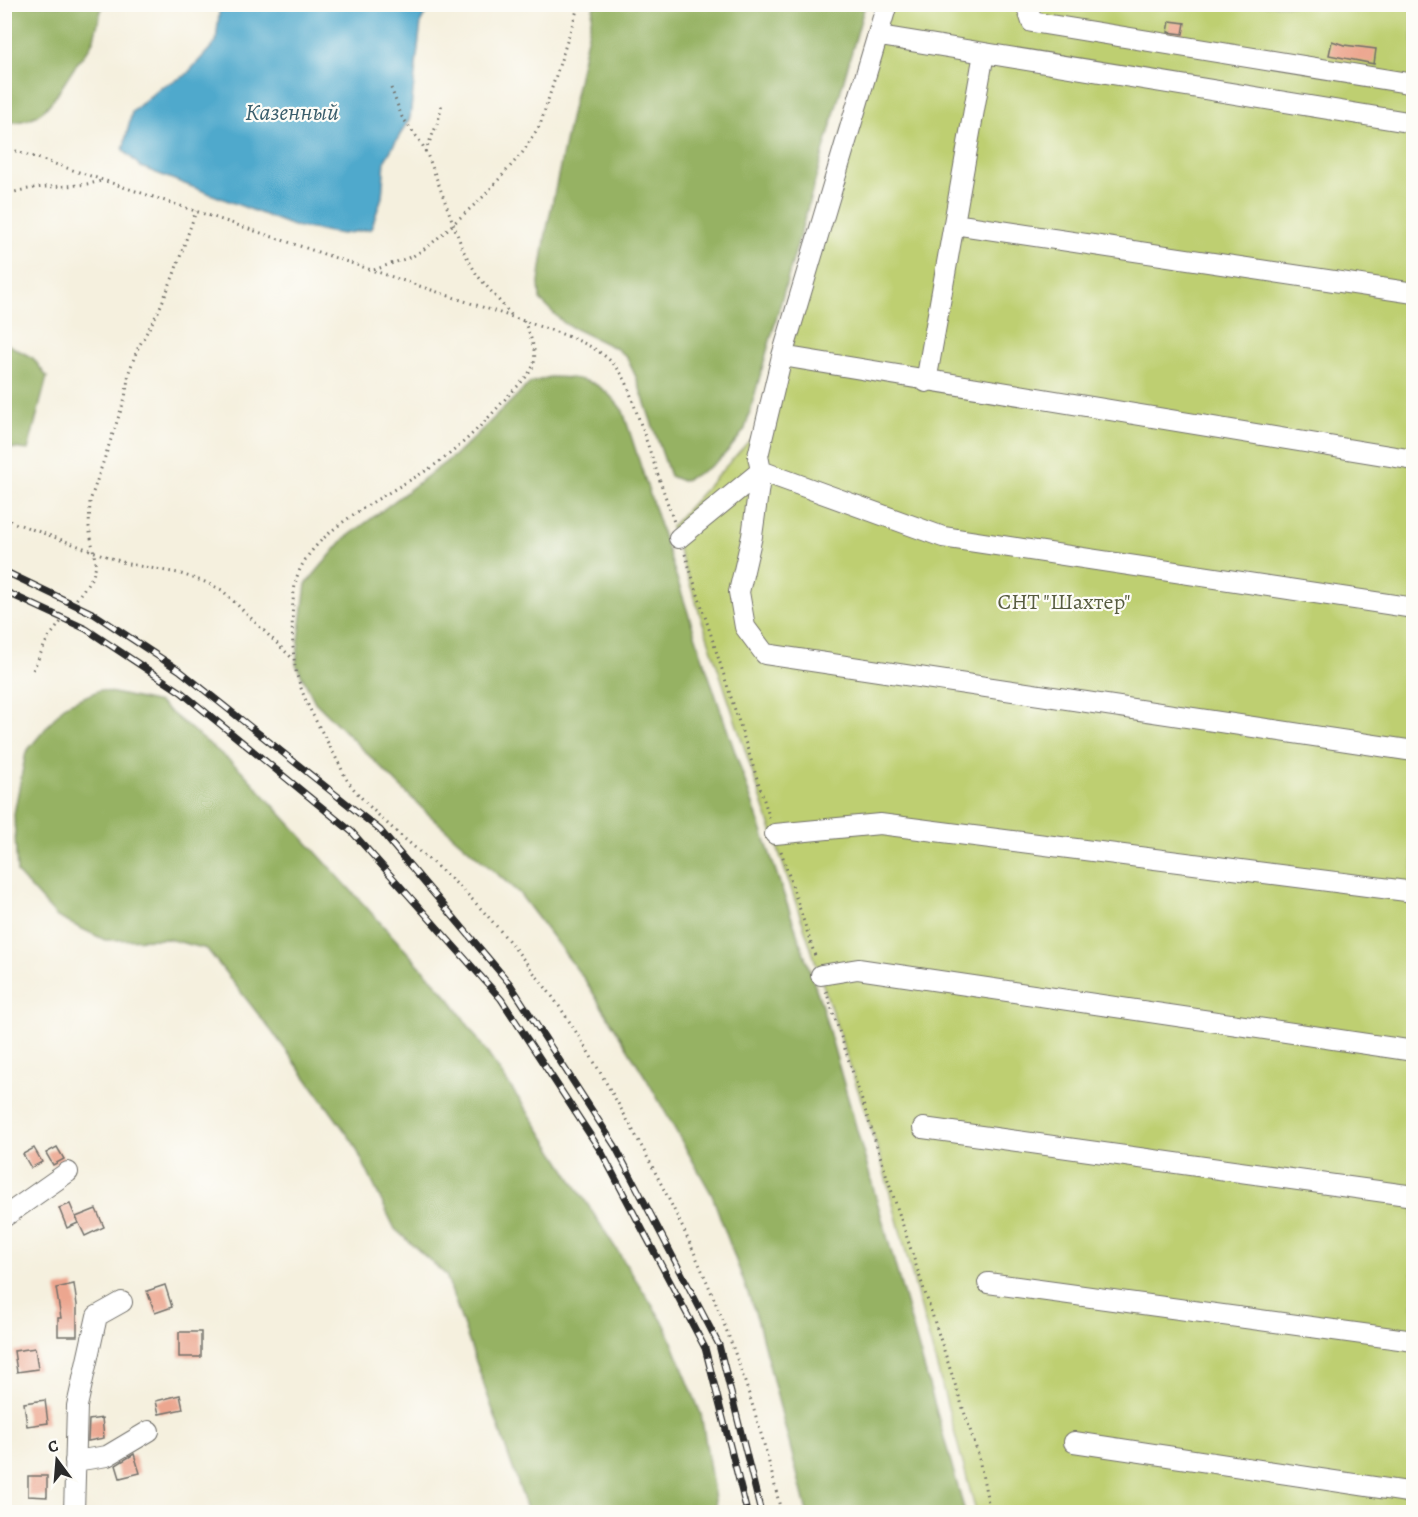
<svg xmlns="http://www.w3.org/2000/svg" width="1418" height="1517" font-family="Alegreya,serif">
  <style>
    .green { fill: #becf71; stroke: #747d4e; stroke-width: 1.5 }
    .forest { fill: #96b263; stroke: #606e47; stroke-width: 1.5 }
    .water { fill: #4fa9cc; stroke: #3d6a7c; stroke-width: 1.5 }
    .building { fill: #eca68f }
    .lines { fill: none; stroke-linecap: round; stroke-linejoin: round }
    .minor-casing { stroke: #72706a; stroke-width: 22 }
    .path { stroke: #72706a; stroke-width: 3; stroke-dasharray: 1.5 4.5; stroke-linecap: butt }
    .minor { stroke: #fff; stroke-width: 20 }
    .rail-casing { stroke: #2b2b2b; stroke-width: 7 }
    .rail { stroke: #fdfcf7; stroke-width: 4.5; stroke-dasharray: 14; stroke-linecap: butt }
    .labels { text-anchor: middle; stroke-width: 4.5; stroke-linejoin: round; paint-order: stroke }
    .park-label { font-size: 22px; fill: #575c40; stroke: #fdfcf7 }
    .water-label { font-size: 24px; font-style: italic; fill: #395d6b; stroke: #fdfcf7 }
  </style>
  <rect width="100%" height="100%" fill="#fdfcf7"/>
  <filter id="ink" filterUnits="userSpaceOnUse"><feTurbulence type="fractalNoise" baseFrequency=".0167" numOctaves="2"/><feDisplacementMap in="SourceGraphic" scale="12" xChannelSelector="R" yChannelSelector="G"/><feConvolveMatrix kernelMatrix="1 2 1 2 8 2 1 2 1" color-interpolation-filters="sRGB"/></filter>
  <filter id="wash" filterUnits="userSpaceOnUse"><feTurbulence type="fractalNoise" baseFrequency=".008" numOctaves="4" result="noise"/><feDisplacementMap in="SourceGraphic" scale="24" xChannelSelector="R" yChannelSelector="G"/><feGaussianBlur stdDeviation="1.35" result="paint"/><feColorMatrix in="noise" values="0 0 0 0 0 0 0 0 0 0 0 0 0 0 0 0 0 1.4 0 .05"/><feComposite in="paint" operator="in"/></filter>
  <g filter="url(#wash)">
    <rect width="100%" height="100%" fill="#f5f0de"/>
    <path class="green" d="M878 5H1413V1512H976L880 1156 671 527 758 431Z"/>
    <path class="forest" d="M4 5H103C99 16 97 29 93 41 89 51 79 59 74 68 55 96 45 125 5 122Z
      M594 5H865L745 429C726 456 714 468 682 481L670 476 636 377 627 358 617 349 565 324 540 300 539 282 546 233Z
      M5 343 33 358 47 377 28 450 5 447Z
      M550 377C587 378 600 380 623 411L700 650 821 1003 965 1512H807L757 1318 712 1195 646 1078 585 980 519 893 427 813 315 702 296 664 306 584 343 540 459 452 530 383Z
      M100 690 159 703 241 770 450 999 534 1121 665 1325 701 1414 717 1512H528L446 1275 395 1229 353 1142 280 1042 207 949 168 939 105 940 57 917 17 873 14 814 26 752 65 705Z"/>
    <path class="water" d="M220 5H430L421 22 410 118 385 160 382 197 371 229 342 234 293 226 141 167 123 150 132 112 161 87 185 76 216 42Z"/>
    <g id="blocks">
      <path class="building" d="M1170 21 1185 23 1183 34 1168 32Z
        M1332 41 1344 45 1376 49 1374 64 1329 55Z
        M57 1147 64 1159 53 1165 46 1153Z
        M34 1148 42 1162 31 1168 23 1154Z
        M70 1204 78 1223 67 1228 59 1208Z
        M96 1209 104 1227 85 1236 76 1217Z
        M74 1284 77 1305V1336H58V1318H61L56 1288Z
        M165 1285 172 1307 155 1313 147 1291Z
        M179 1332H201V1357H179Z
        M35 1348 38 1369 17 1372 14 1351Z
        M180 1395 183 1409 159 1414 156 1401Z
        M45 1400 48 1423 27 1426 24 1403Z
        M102 1418 104 1438 88 1441 89 1420Z
        M134 1454 140 1473 120 1478 116 1465Z
        M28 1476H47V1497L28 1496Z"/>
    </g>
  </g>
  <g filter="url(#ink)">
    <use href="#blocks" fill-opacity="0" stroke="#72706a" stroke-width="1.5"/>
    <g class="lines">
      <defs>
        <path id="minor" d="M1026 4 1032 22 1414 84
          M880 36 1414 123
          M954 224 1414 293
          M782 356 1414 460
          M926 382 984 53
          M679 538 761 471 758 456 782 356 887 4
          M1414 608 943 537 761 471 752 536 739 592 745 627 765 654 1414 751
          M775 834 880 824 1414 892
          M821 975 858 969 1414 1051
          M923 1128 1414 1196
          M4 1217 68 1172
          M988 1283 1414 1341
          M1074 1442 1414 1493
          M75 1461 107 1456 149 1431
          M74 1512 77 1406 97 1316 122 1302"/>
      </defs>
      <use href="#minor" class="minor-casing"/>
      <path class="path" d="M391 88 402 117 422 144 430 161 463 250 477 275 513 317
        M4 147 524 321C562 335 609 344 627 384L674 522
        M425 152 438 122 442 103
        M4 196C35 182 70 190 101 181
        M374 270 413 256 429 246 484 196 523 152 540 125 579 4
        M524 321C529 333 537 350 534 363 531 375 516 387 507 397 487 420 464 444 439 462 398 491 317 524 298 574 290 593 291 654 297 675 305 706 323 732 337 760 341 766 343 774 347 780 373 817 429 857 463 890 489 916 512 944 534 973 569 1015 597 1067 624 1114 697 1246 748 1365 781 1512
        M4 519 128 564 178 573 205 582 222 590 292 658
        M685 554 770 819
        M73 604 93 576 96 565 89 527 90 501 125 398 129 372 137 350 158 312 173 277 196 211
        M33 670 47 640 63 619
        M781 851 816 959
        M826 991 978 1454 990 1512"/>
      <use href="#minor" class="minor"/>
      <defs>
        <path id="rail" d="M4 571 94 614 179 670 380 830 510 984 615 1146 719 1345 761 1512
          M4 591 86 629 181 692 352 832 501 999 602 1153 705 1348 747 1512"/>
      </defs>
      <use href="#rail" class="rail-casing"/>
      <use href="#rail" class="rail"/>
    </g>
  </g>
  <g class="labels">
    <g class="park-label">
      <text x="1064" y="609">СНТ "Шахтер"</text>
    </g>
    <g class="water-label">
      <text x="292" y="120">Казенный</text>
    </g>
  </g>
  <rect width="1418" height="1517" fill="none" stroke="#fdfcf7" stroke-width="24"/>
  <g transform="translate(57 1460) rotate(344)" stroke="#fdfcf7" stroke-width="4.5" paint-order="stroke">
  <path d="M0-4.5L10 22L0 15L-10 22Z" fill="#2b2b2b"/>
  <text y="-9" font-size="16" font-weight="bold" text-anchor="middle" fill="#2b2b2b">С</text>
  </g>
</svg>
